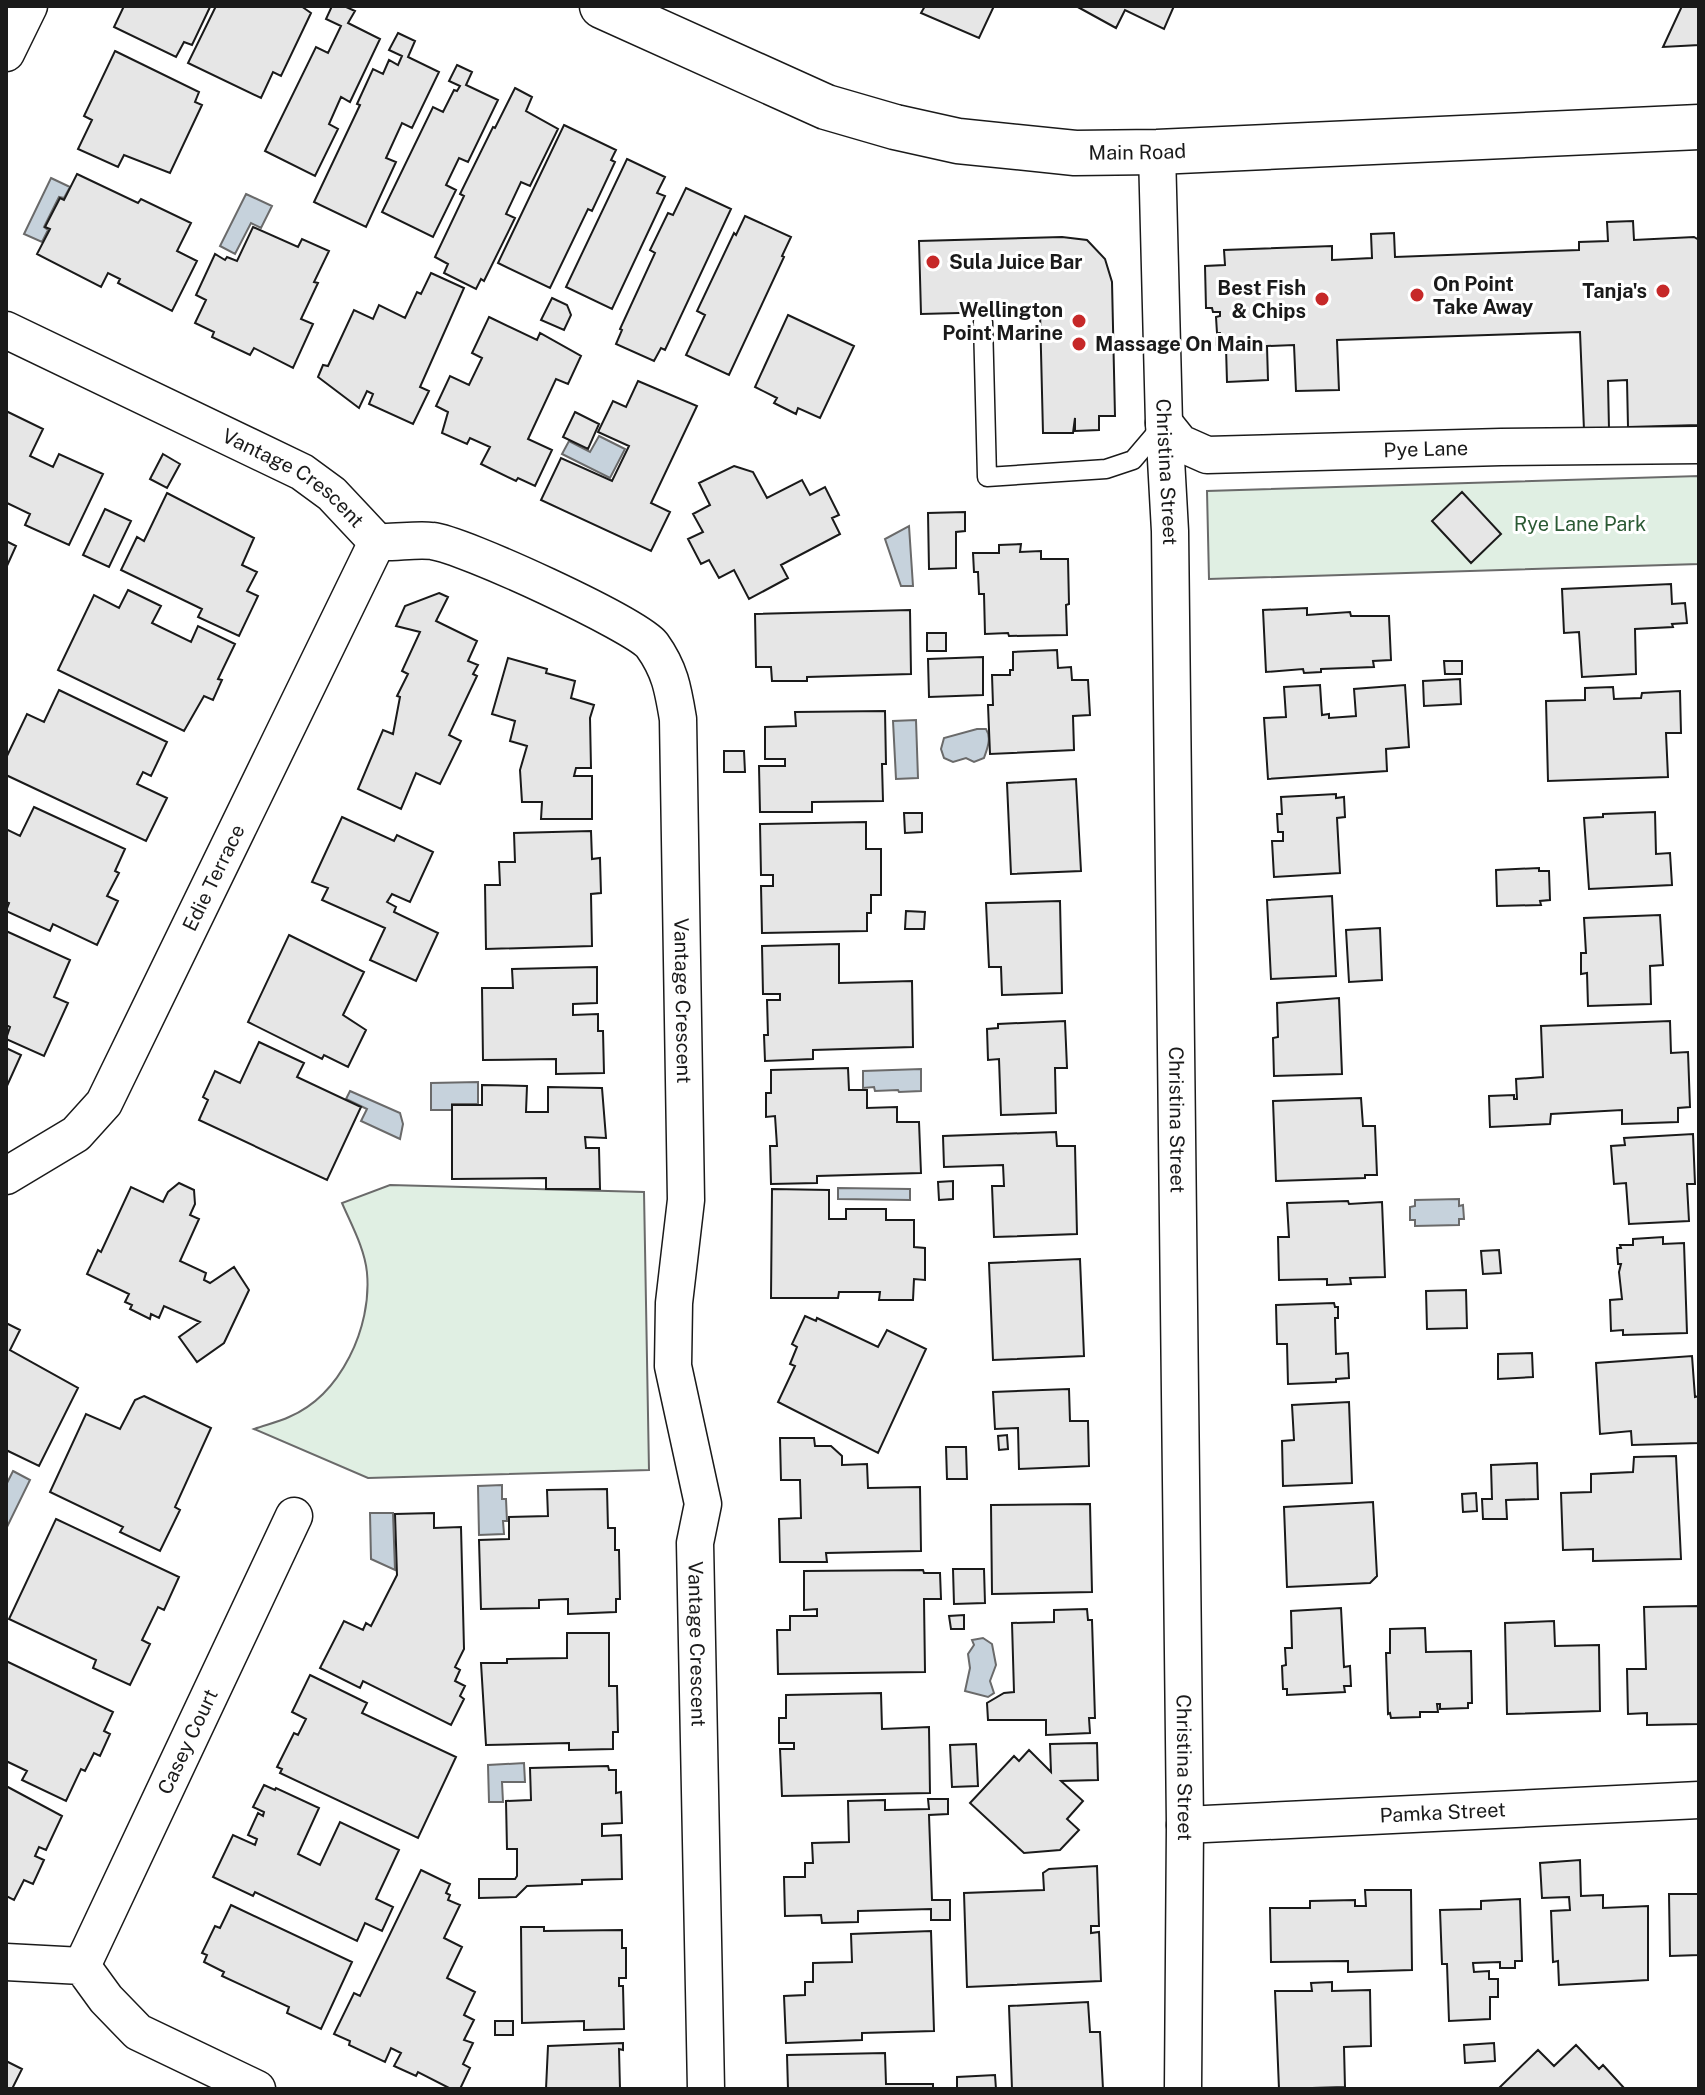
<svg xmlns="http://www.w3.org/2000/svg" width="1705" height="2095" font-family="'Public Sans',sans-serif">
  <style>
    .green { fill: #e0efe3; stroke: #6a6a6a; stroke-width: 2 }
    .water { fill: #c6d2dc; stroke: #6a6a6a; stroke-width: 2 }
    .building { fill: #e6e6e6; stroke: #1a1a1a; stroke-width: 2 }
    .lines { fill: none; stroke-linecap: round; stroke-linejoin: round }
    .lane-casing { stroke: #1a1a1a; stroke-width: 21 }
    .street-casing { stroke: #1a1a1a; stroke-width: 39 }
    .secondary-casing { stroke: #1a1a1a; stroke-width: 47 }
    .lane { stroke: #fff; stroke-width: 18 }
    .street { stroke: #fff; stroke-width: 36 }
    .secondary { stroke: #fff; stroke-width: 44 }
    .poi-dot { fill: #c62828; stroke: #fff; stroke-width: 3 }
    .labels { text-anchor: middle; stroke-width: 6; stroke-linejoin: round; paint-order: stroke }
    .street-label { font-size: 20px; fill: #1a1a1a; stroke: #fff }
    .poi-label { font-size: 20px; font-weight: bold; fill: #1a1a1a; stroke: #fff; text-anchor: start }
    .park-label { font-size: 20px; fill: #2b5a34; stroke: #fff }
  </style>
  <rect width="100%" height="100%" fill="#fff"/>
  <path class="green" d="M1699 476V564L1209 579 1207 491Z
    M390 1185 644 1192 649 1470 368 1478 254 1429C265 1425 278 1422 289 1417 341 1395 372 1327 367 1273 365 1249 351 1224 342 1203Z"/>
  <path class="water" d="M51 178 70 187 64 198 59 197 44 227 48 230 42 242 24 234Z
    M246 194 272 206 261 228 251 223 235 254 220 246Z
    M599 436 625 449 610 478 562 454 569 441 590 452Z
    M909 526 913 586H901L885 539Z
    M916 720 918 778 896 779 893 721Z
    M977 729H986C992 738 987 749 984 758L974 762 966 758 953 762 944 758 941 749 944 738Z
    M921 1069V1091L899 1092 898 1090 875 1091 874 1087 863 1088V1071Z
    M478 1082V1104H452V1110H431V1083Z
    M350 1091 400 1113 403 1124 400 1139 361 1121 367 1109 346 1099Z
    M838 1188 910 1189V1200L838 1199Z
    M1459 1199V1206L1463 1205 1464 1219H1459V1225L1415 1226V1220H1410V1207L1415 1206V1200Z
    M13 1471 30 1480 6 1529V1485Z
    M502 1485V1499H506L507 1521H503L504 1534 479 1535 478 1486Z
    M370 1513H393L395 1570 371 1559Z
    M983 1638 992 1644 996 1665 990 1681 994 1693 988 1697 965 1691 970 1668 968 1654 974 1645 972 1640Z
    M524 1763 525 1782H502L503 1802H489L488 1765Z"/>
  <path class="building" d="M124 6H207L210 7 192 45 184 42 176 57 114 27Z
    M216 6H301L311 13 281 76 273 72 261 98 188 63Z
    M332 6H344L355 11 348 23 380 39 350 102 341 97 329 124 338 129 315 176 265 151 316 47 328 53 341 26 326 19Z
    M925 6H994L979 38 921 13Z
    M1076 6H1174L1164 29 1125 10 1116 28Z
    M1682 6H1699V45L1663 47Z
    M398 33 415 41 408 57 439 72 412 128 402 123 386 158 396 162 366 227 314 202 360 105 357 104 373 69 383 74 389 60 398 65 402 56 389 50Z
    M115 51 199 92 195 102 202 105 170 173 124 155 118 167 78 149 92 120 84 116Z
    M457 65 472 72 466 85 498 100 468 162 459 158 446 185 456 190 433 237 382 212 433 107 443 112 454 90 457 91 460 86 449 81Z
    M515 88 532 97 526 111 558 129 530 186 521 182 506 214 515 218 484 281 481 279 476 289 444 273 448 264 435 257 464 196 460 194 493 127 495 128Z
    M564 125 616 150 611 160 615 162 592 211 588 209 550 288 498 263Z
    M627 159 665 177 657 193 665 196 612 309 566 287Z
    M77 174 138 203 141 199 191 223 177 251 197 261 172 311 118 283 120 279 108 273 101 287 37 254 50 229 45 227 60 198 64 200Z
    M686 188 731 209 665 350 661 348 654 361 616 344 622 330 620 329 655 253 650 250 668 213 673 215Z
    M745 216 791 237 782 256 784 257 729 375 686 355 705 315 697 311 734 233 736 235Z
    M1633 221 1634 240 1694 237 1699 240V425L1628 427 1627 380 1608 381 1609 429 1584 430 1580 332 1337 340 1339 390 1296 391 1294 345 1267 346 1268 380 1227 382 1226 347 1216 345V338L1221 337 1220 333H1217L1216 317 1220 316V312H1213L1212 308H1206L1205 266 1225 265 1224 250 1332 246V260L1372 258 1371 234 1394 233 1395 257 1579 250V242L1608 241 1607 222Z
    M253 227 298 247 302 239 329 251 314 282 318 283 301 319 313 324 293 368 254 348 250 355 212 337 214 332 195 323 206 300 196 295 215 254 225 260 227 257 237 261Z
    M1062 237 1087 240 1105 259 1112 282 1115 416H1099V430L1075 431V418L1073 433H1043L1040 311 921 314 919 241Z
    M431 273 464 288 420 387 429 391 413 424 369 404 373 394 367 391 359 408 318 377 323 365 328 366 354 310 373 319 379 305 405 318 417 292 421 294Z
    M552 298 567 305 571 315 564 330 541 320Z
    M788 315 854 346 820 418 798 408 796 414 774 403 777 398 755 387Z
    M489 317 537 340 540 333 581 356 568 384 556 379 528 439 552 450 535 486 518 478 516 481 481 464 490 447 470 438 467 444 442 433 448 412 436 406 450 376 469 385 482 358 472 353Z
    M638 381 697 406 651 503 670 512 651 551 541 500 561 458 612 481 629 446 598 432 613 401 626 407Z
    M6 411 43 429 30 456 53 467 59 454 103 474 69 545 25 525 30 514 7 503 6 506Z
    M575 412 599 424 588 449 563 437Z
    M163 454 180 464 167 488 150 479Z
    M734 466 753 472 767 498 802 480 810 495 825 487 839 515 832 518 840 534 781 565 788 578 749 599 734 570 719 578 709 560 701 564 688 539 703 532 693 514 710 505 699 483Z
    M1462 492 1501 534 1471 563 1432 521Z
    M167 493 254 538 242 565 257 572 247 591 258 596 239 636 198 617 202 609 121 570 137 537 144 541Z
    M105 509 131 521 109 567 83 555Z
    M965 512V531L956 532V568L929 569 928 513Z
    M6 541 16 546 6 568Z
    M1021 544 1020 552 1041 551V559H1068L1069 604 1066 605 1067 635 1009 636 1008 633 985 634 984 594H979L978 572H974L973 553H999V545Z
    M1671 584 1672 604 1685 603 1687 623 1672 624 1673 627 1635 629 1636 674 1582 677 1579 632 1564 633 1562 589Z
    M128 590 161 606 152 623 191 642 198 626 235 644 218 679 222 680 213 700 204 696 184 731 58 670 94 595 119 608Z
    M439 593 448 597 436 621 477 641 468 661 478 665 473 674 477 676 449 735 461 741 440 784 416 773 401 809 358 789 383 730 393 734 400 697 397 696 408 674 402 671 420 632 396 626 405 606Z
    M1307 608V615L1350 612 1351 616H1389L1391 660 1373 661 1374 667 1321 669V672L1304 673 1303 669 1266 672 1263 610Z
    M910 610 911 674 807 677V681H772L771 667H756L755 614Z
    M927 633H946V651H927Z
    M1057 650 1058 668 1071 667 1072 680H1088L1090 715 1073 716 1074 750 990 754 988 705H993L992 675H1010V670H1013V652Z
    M983 657V695L929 697 928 659Z
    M508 658 547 669 546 673 575 681 571 698 594 705 590 718 591 768H576L574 776H592V819H541L542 802H522L520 770 527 746 510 741 515 721 492 714Z
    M1444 661H1462V674H1445Z
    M1460 679 1461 704 1424 706 1423 681Z
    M1320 685 1322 715 1329 714V718L1356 716 1354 689 1405 685 1409 747 1386 749 1387 771 1268 779 1264 718 1286 717 1284 687Z
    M1613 687 1614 699 1641 698 1642 693 1680 691 1681 733H1666L1668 777 1548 781 1546 701 1585 700V688Z
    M59 690 167 742 151 776 143 772 137 784 167 798 146 841 6 775V758L27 714 44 722Z
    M885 711 886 764H882L883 801 812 802V812H760L759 766H785V759H765V727L796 726 795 712Z
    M724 751H744L745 772H724Z
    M1076 779 1081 871 1011 874 1007 783Z
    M1336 794V798L1344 797 1345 817 1337 818 1340 873 1274 877 1272 841H1283V832H1278L1277 814H1282L1281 797Z
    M34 807 125 849 115 871 119 873 107 896 118 901 97 945 53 924 50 931 6 911 9 903 6 902V829L20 836Z
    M1655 812 1656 854 1670 853 1672 885 1589 889 1584 818 1603 817V814Z
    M904 813H922V832L905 833Z
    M342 817 394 841 397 835 433 852 410 902 392 894 387 902 396 907 394 912 438 933 416 981 370 960 385 928 322 900 328 888 312 882Z
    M866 822V849H881V895H871V913H867V931L762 933 761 886H773V875H761L760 824Z
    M591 831 592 859 600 858 601 893 591 894 592 946 486 949 485 885H500L499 862H515L514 833Z
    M1539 868V871H1549L1550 900 1540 901 1541 905 1497 906 1496 870Z
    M1332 896 1336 976 1271 979 1267 900Z
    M1060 901 1062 993 1002 995 1001 967H989L986 903Z
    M906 911 925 912 924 929H905Z
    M1660 915 1663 965 1650 966 1651 1004 1588 1006 1587 973 1581 974V953H1586L1584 918Z
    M1380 928 1382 980 1349 982 1346 930Z
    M6 931 70 960 54 997 68 1003 44 1056 6 1039 10 1027 6 1025Z
    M289 935 364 972 343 1015 366 1030 348 1067 324 1055 322 1059 248 1022Z
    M839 944V983L912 981 913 1047 813 1050V1059L765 1061 764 1035H768L767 1000H780V994H763L762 946Z
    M597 967V1003L573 1004V1015L598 1014V1031H603L604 1073 556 1074V1059L483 1060 482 988H513L512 969Z
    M1339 998 1342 1074 1274 1076 1273 1038 1278 1037 1277 1003Z
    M1065 1021 1067 1068H1055L1056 1113 1001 1115 999 1059 988 1060 987 1029 998 1028V1024Z
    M1670 1021 1671 1053 1688 1052 1690 1107 1678 1108V1122L1622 1124V1110L1551 1114 1550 1124 1490 1127 1489 1096 1514 1095V1099H1517L1516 1079 1543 1077 1541 1026Z
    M259 1042 304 1063 297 1077 361 1107 327 1180 199 1120 208 1100 203 1097 215 1071 240 1083Z
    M6 1048 21 1055 6 1088Z
    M848 1068 849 1090H867V1108L897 1107V1122H919L921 1173 817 1176V1183L771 1184 770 1146H777L775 1116 766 1117V1093H771V1070Z
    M482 1085 527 1086 526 1112H548V1087L602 1088 606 1138 585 1137 586 1148H599L600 1189H546V1178L452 1179V1105H482Z
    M1361 1098 1363 1126H1375L1377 1175H1365V1178L1276 1181 1273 1101Z
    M1056 1132 1057 1146H1075L1077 1234 994 1237 992 1186H1004L1003 1165 944 1167 943 1136Z
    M1693 1134 1695 1184H1687L1689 1221 1629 1224 1626 1183 1614 1184 1611 1146 1625 1145 1624 1138Z
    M953 1181V1199L939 1200 938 1182Z
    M179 1183 194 1190 195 1204 190 1215 199 1219 180 1261 206 1273 204 1280 210 1283 234 1267 249 1290 224 1343 197 1362 179 1337 200 1322 164 1306 159 1318 151 1314 150 1319 130 1309 132 1305 125 1302 129 1294 87 1274 98 1250 101 1252 131 1187 163 1202 168 1192Z
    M772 1189 829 1190V1219H846V1209H886V1220H914V1247L925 1248V1280L914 1279 913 1300H879L880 1292H839L838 1298H771Z
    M1348 1201 1349 1204 1382 1202 1385 1277 1350 1278 1351 1284 1327 1285V1279L1279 1280 1278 1237H1289L1287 1203Z
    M1663 1237V1244L1684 1243 1687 1333 1623 1335V1330L1611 1331 1610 1300 1622 1299 1619 1272 1621 1264H1618L1617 1248H1621L1620 1245H1633V1239Z
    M1499 1250 1501 1273 1483 1274 1481 1251Z
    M1080 1259 1084 1356 993 1360 989 1263Z
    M1466 1290 1467 1328 1427 1329 1426 1291Z
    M1334 1303 1335 1307H1338V1318H1335L1336 1354 1348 1353 1349 1378 1336 1379V1382L1288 1384 1287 1344H1277L1276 1305Z
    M805 1316 816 1321 817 1318 878 1347 887 1330 926 1349 878 1453 778 1402 795 1366 790 1364 797 1347 792 1344Z
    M6 1323 20 1330 10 1350 78 1388 39 1466 6 1450Z
    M1532 1353 1533 1377 1498 1379V1354Z
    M1692 1356 1695 1397 1699 1396V1443L1632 1445 1631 1431 1600 1434 1596 1363Z
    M1069 1389 1070 1421H1088L1089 1466 1019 1469 1018 1428 995 1429 993 1392Z
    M144 1396 211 1428 175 1507 180 1510 160 1551 120 1532 123 1527 50 1492 86 1414 120 1429 135 1400Z
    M1349 1402 1352 1483 1283 1486 1282 1441 1294 1440 1292 1405Z
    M1007 1435 1008 1449 999 1450 998 1436Z
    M780 1438H814L815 1446H831L842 1456V1465L867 1464 868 1488 920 1487 921 1551 826 1553 827 1562H780L779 1519 801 1518 800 1480H781Z
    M946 1447H966L967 1479H947Z
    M1676 1456 1681 1559 1593 1561V1549L1563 1550 1561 1493 1591 1492V1474L1633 1472 1634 1457Z
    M1537 1463 1538 1499 1506 1500 1507 1519H1483L1482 1499H1492L1491 1465Z
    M607 1489 608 1528H615V1550H619L620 1599H616V1612L568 1614V1599L539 1600V1608L481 1609 479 1540 509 1539V1517L548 1516 547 1490Z
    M1476 1493 1477 1511 1463 1512 1462 1494Z
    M1373 1502 1377 1576 1370 1583 1287 1587 1284 1507Z
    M1090 1504 1092 1592 992 1594 991 1505Z
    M434 1513V1528L461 1527 464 1649 455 1667 460 1670 455 1681 465 1686 460 1696 464 1699 451 1725 363 1681 360 1688 320 1668 344 1621 363 1630 366 1623 371 1626 397 1575 395 1514Z
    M56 1519 179 1577 164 1610 158 1607 142 1640 150 1644 130 1685 93 1668 96 1660 9 1619Z
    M953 1569H984L985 1603 954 1604Z
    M923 1570 924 1573H940L941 1599H924L925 1672 778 1674 777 1630H790V1616H817V1609L804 1610V1571Z
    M1699 1606V1724L1647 1725V1713L1628 1714 1627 1669H1646L1644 1607Z
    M1341 1608 1344 1667 1350 1666 1351 1686H1344L1345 1692 1287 1695V1689H1283L1282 1666 1286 1665 1285 1648H1292L1291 1611Z
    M1087 1609 1088 1620H1092L1095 1718H1089L1090 1733 1046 1735V1720H988L987 1703 1004 1693 1014 1692 1012 1623 1054 1622V1610Z
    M964 1615V1629H951L949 1616Z
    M1554 1621 1555 1646 1599 1645 1600 1711 1507 1714 1505 1623Z
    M1425 1628 1426 1652 1471 1651 1472 1703H1468V1708L1440 1709V1704H1437L1438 1712H1420V1717L1391 1718 1390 1713 1388 1714 1386 1653H1390V1629Z
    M567 1633H609V1686H617L618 1732H613V1749L569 1750V1743L486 1745 481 1663H507V1659L567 1658Z
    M6 1661 113 1712 104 1731 110 1734 100 1756 94 1753 85 1771 81 1769 66 1801 22 1780 27 1771 6 1761Z
    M310 1675 367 1703 362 1713 456 1757 418 1838 280 1773 282 1769 277 1767 294 1733 298 1735 306 1719 292 1712Z
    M881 1693 882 1729 929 1727 930 1793 782 1796 780 1749H794V1743H779V1718H786V1695Z
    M1097 1743 1098 1780 1061 1781 1083 1801 1067 1819 1079 1830 1060 1850 1024 1853 970 1803 1014 1756 1019 1761 1029 1750 1051 1772 1050 1744Z
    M976 1744 978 1786 952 1787 950 1745Z
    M608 1766 609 1770H616V1793L621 1792 622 1823 602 1824V1836L621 1835 622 1879 582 1880V1884L527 1886 516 1897 479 1898V1879H515L517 1876V1849H507L506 1801 531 1800 530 1768Z
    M264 1785 275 1790 276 1788 319 1808 298 1854 320 1865 340 1822 399 1850 376 1899 393 1907 382 1931 365 1923 357 1941 255 1892 253 1896 213 1877 233 1835 255 1845 257 1839 248 1835 258 1813 263 1816 264 1812 253 1807Z
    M6 1786 62 1816 46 1850 39 1847 35 1856 44 1860 33 1884 24 1880 14 1900 6 1896Z
    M928 1799H948V1814L929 1815 932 1900H950V1920H931V1909L858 1911V1922L822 1923 821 1915 785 1916 784 1877H805V1863H813L812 1843 849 1842 848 1801 885 1800V1810L929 1809Z
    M1580 1860 1581 1896 1603 1895V1908L1648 1906V1980L1559 1985 1558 1961 1553 1962 1551 1911 1570 1910 1569 1897 1542 1898 1540 1863Z
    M1097 1866 1099 1926H1091V1933L1099 1932 1101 1981 967 1987 964 1893 1044 1890 1043 1873 1049 1869Z
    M421 1870 450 1884 446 1893 450 1895 448 1900 460 1905 444 1938 462 1947 447 1978 475 1992 464 2015 474 2020 464 2040 473 2043 463 2064 470 2068 460 2089H451L418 2072 416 2076 394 2066 401 2053 391 2048 385 2062 349 2045 350 2041 334 2034 354 1993 360 1996Z
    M1365 1890H1411L1412 1970 1348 1972V1961L1271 1962 1270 1908H1310V1901L1355 1900V1906H1366Z
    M1669 1894H1699V1955L1670 1956Z
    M1520 1899 1522 1961H1515V1968H1500V1962L1473 1963 1474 1972 1489 1971V1979H1498V1997H1490V2019L1449 2021 1447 1964H1442L1440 1910 1481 1909V1901Z
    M231 1905 352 1962 321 2029 287 2013 289 2007 222 1976 224 1972 204 1962 207 1955 202 1953 215 1926 220 1928Z
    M521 1927H544V1931L622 1930V1948H626V1978H619V1986H623L624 2029 584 2030V2021L522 2023Z
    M931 1931 934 2031 862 2033V2040L786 2043 784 1996 805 1995V1982H813V1963L852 1962 851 1934Z
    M1332 1982V1991L1370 1990 1371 2046 1344 2047 1345 2087 1279 2089 1275 1991H1312L1311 1983Z
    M1088 2002 1090 2032H1100L1103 2089H1012L1009 2006Z
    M495 2021H513V2035H495Z
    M623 2043V2050L619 2049 620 2089H546L548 2046Z
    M1494 2043 1495 2061 1465 2063 1464 2045Z
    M1576 2045 1599 2069 1603 2065 1625 2089H1498L1538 2050 1554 2066Z
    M885 2053 886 2084H933V2089H788L787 2055Z
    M6 2061 22 2069 12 2089H6Z
    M995 2075 996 2089H957V2077Z"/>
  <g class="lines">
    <defs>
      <path id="lane" d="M983 322 987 477 1106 469 1133 460 1162 426"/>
      <g id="street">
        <path d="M6 53 29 6"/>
        <path id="s1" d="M1157 152 1164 423 1170 531 1185 1825 1183 2089"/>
        <path id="s2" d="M6 330 302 472 332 494 377 542C395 543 416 539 432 541 462 544 635 624 652 645 670 670 673 689 678 719L686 1200 674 1303 673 1366 703 1504 695 1543 706 2089"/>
        <path id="s3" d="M1164 423 1180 443 1207 455 1501 447 1699 445"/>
        <path id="s4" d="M6 1176 76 1134 104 1103 377 542"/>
        <path id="s5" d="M1185 1825 1699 1800"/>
        <path d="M6 1962 82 1966 106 1999 138 2032 257 2089"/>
        <path id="s6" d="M82 1966 294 1516"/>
      </g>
      <g id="secondary">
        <path id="s7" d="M602 6 826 107 895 127 958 141 1075 153 1157 152 1699 127"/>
      </g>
    </defs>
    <use href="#lane" class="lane-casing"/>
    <use href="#street" class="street-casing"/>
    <use href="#secondary" class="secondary-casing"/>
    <use href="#lane" class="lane"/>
    <use href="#street" class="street"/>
    <use href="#secondary" class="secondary"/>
  </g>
  <g class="poi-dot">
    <circle cx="933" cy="262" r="8"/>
    <circle cx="1663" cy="291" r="8"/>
    <circle cx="1417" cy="295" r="8"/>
    <circle cx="1322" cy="299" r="8"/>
    <circle cx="1079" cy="321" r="8"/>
    <circle cx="1079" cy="344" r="8"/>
  </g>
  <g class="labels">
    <g class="street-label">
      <text dy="7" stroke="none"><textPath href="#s7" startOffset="562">Main Road</textPath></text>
      <text dy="7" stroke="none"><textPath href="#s3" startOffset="274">Pye Lane</textPath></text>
      <text dy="7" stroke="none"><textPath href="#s1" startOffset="320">Christina Street</textPath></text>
      <text dy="7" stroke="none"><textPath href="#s2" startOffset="324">Vantage Crescent</textPath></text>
      <text dy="7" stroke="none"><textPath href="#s4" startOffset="374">Edie Terrace</textPath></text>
      <text dy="7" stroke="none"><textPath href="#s2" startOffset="1092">Vantage Crescent</textPath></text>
      <text dy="7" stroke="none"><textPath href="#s1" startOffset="968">Christina Street</textPath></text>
      <text dy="7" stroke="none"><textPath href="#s2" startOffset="1740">Vantage Crescent</textPath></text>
      <text dy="7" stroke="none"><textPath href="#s6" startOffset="248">Casey Court</textPath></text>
      <text dy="7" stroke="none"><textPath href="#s1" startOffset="1616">Christina Street</textPath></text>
      <text dy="7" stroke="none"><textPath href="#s5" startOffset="258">Pamka Street</textPath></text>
    </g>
    <g class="poi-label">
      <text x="949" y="269">Sula Juice Bar</text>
      <text x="1433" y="291">On Point<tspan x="1433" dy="23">Take Away</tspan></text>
      <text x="1306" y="295" text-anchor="end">Best Fish<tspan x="1306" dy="23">&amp; Chips</tspan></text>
      <text x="1647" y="298" text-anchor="end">Tanja's</text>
      <text x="1063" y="317" text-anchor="end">Wellington<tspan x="1063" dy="23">Point Marine</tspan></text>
      <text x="1095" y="351">Massage On Main</text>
    </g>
    <g class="park-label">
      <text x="1580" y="531">Rye Lane Park</text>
    </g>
  </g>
  <rect width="1705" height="2095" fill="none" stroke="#1a1a1a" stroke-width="16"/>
</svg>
